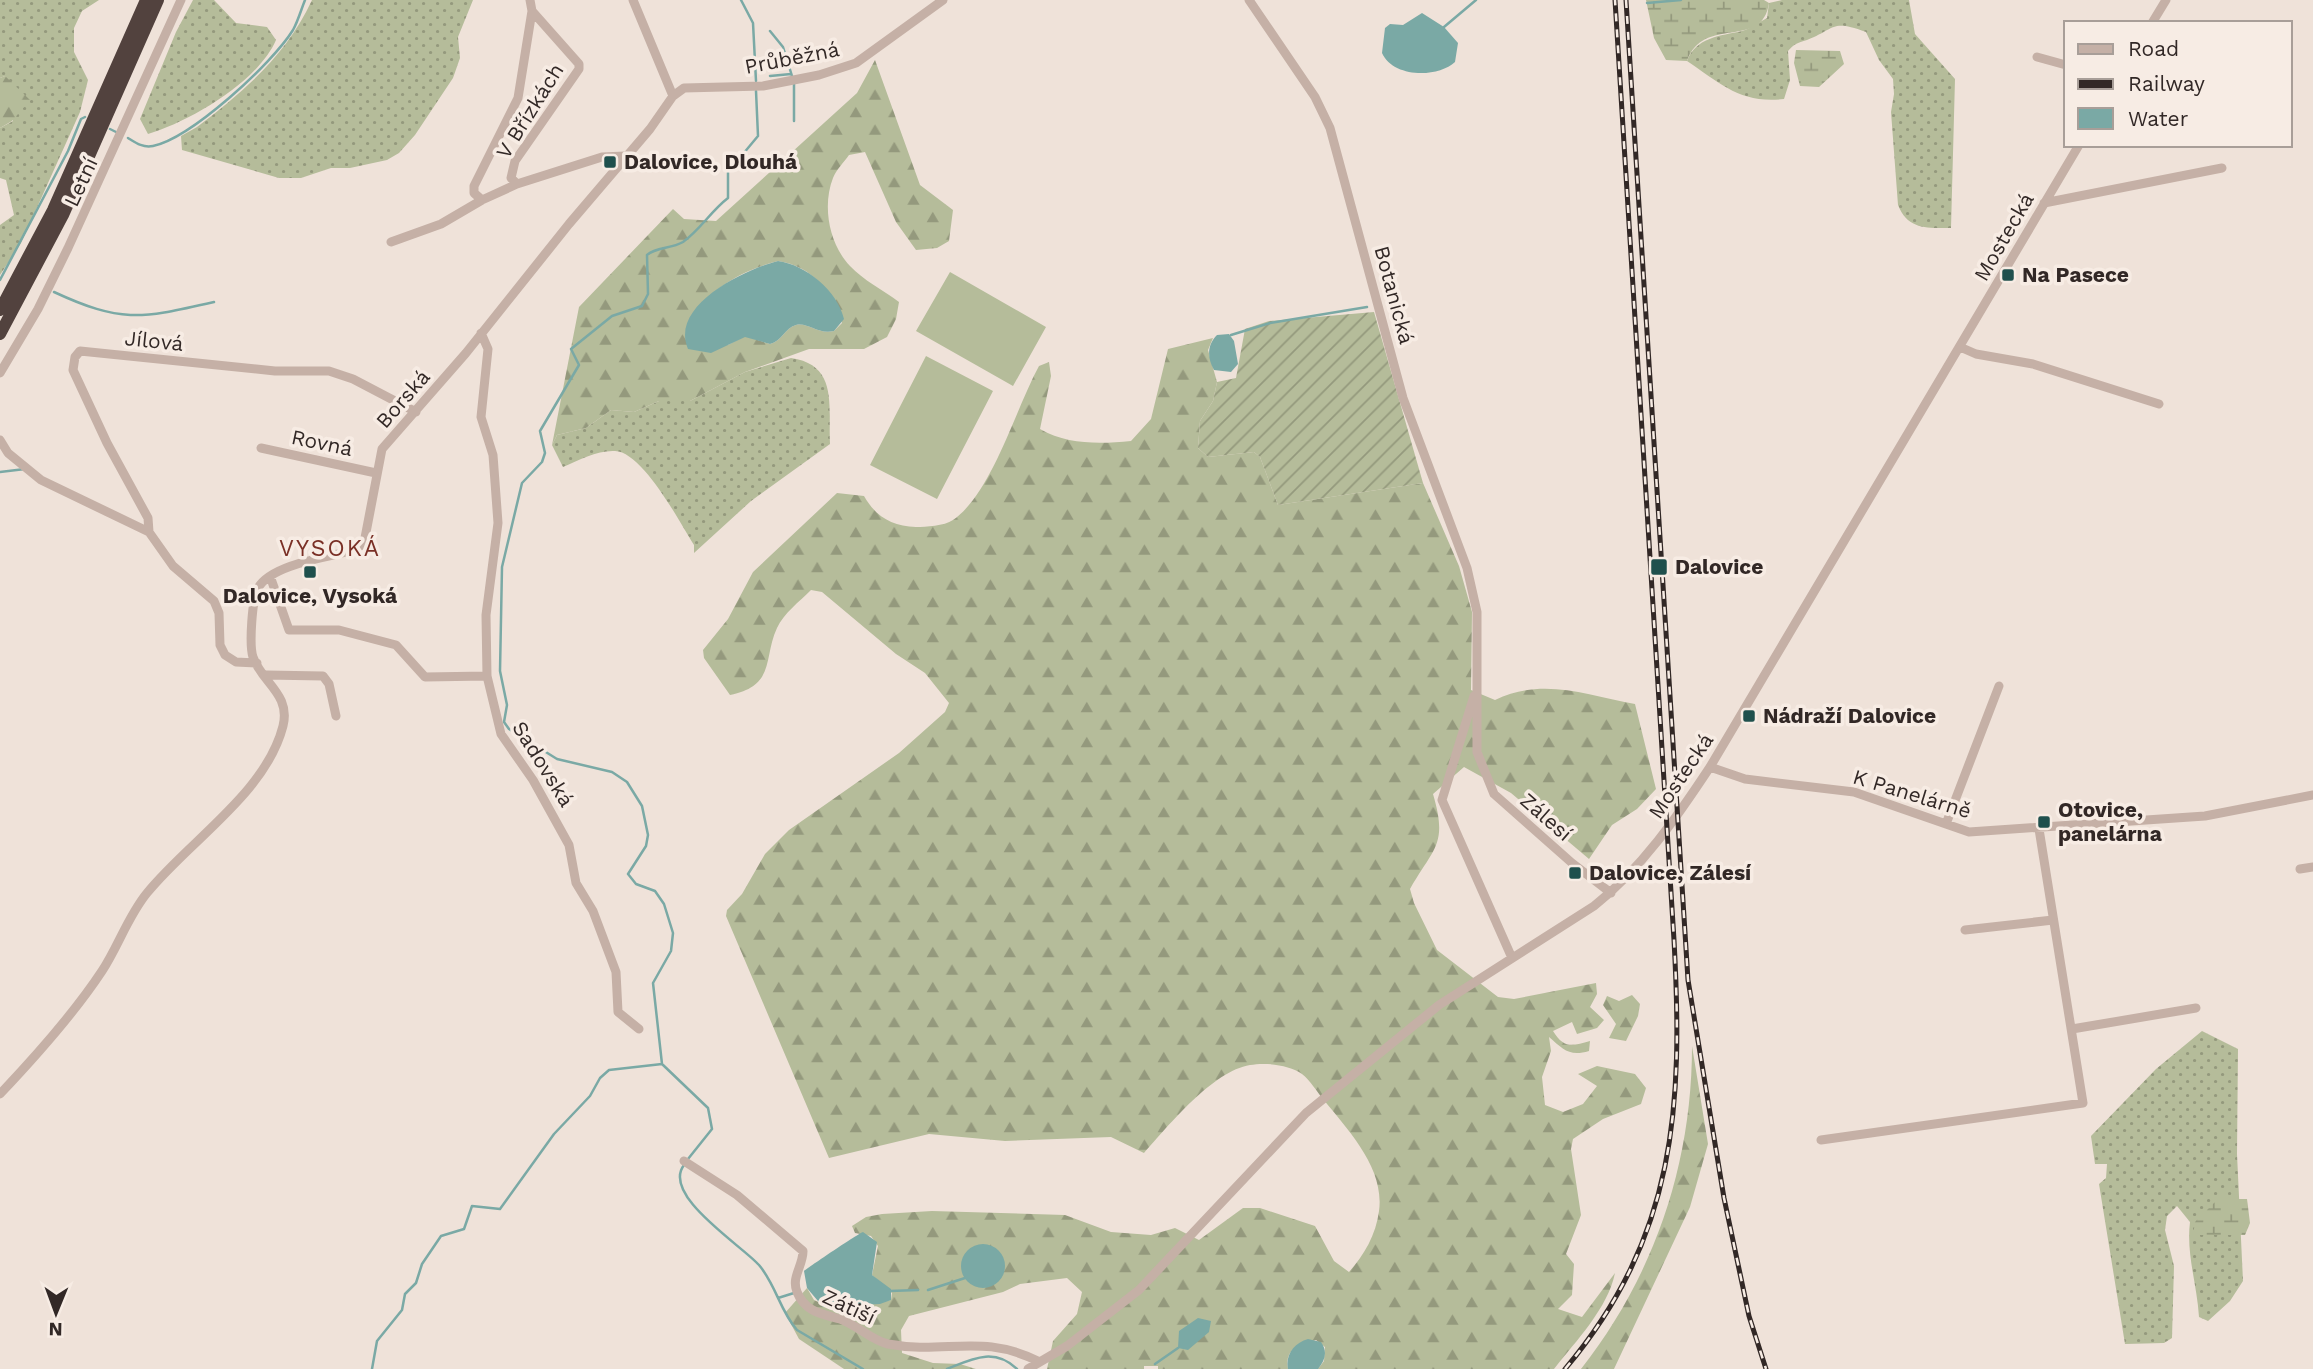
<svg xmlns="http://www.w3.org/2000/svg" width="2313" height="1369" font-family="'Work Sans',sans-serif">
  <style>
    .grass { fill: url(#grass-dots) }
    .forest { fill: url(#forest-firs); fill-rule: evenodd }
    .wetland { fill: url(#wetland-marsh) }
    .garden { fill: url(#garden-furrows) }
    .pitch { fill: #b5bc9a }
    .water { fill: #7aa9a5 }
    .lines { fill: none; stroke-linecap: round; stroke-linejoin: round }
    .stream { stroke: #7aa9a5; stroke-width: 2.5 }
    .minor { stroke: #c5b0a6; stroke-width: 9 }
    .highway { stroke: #52423e; stroke-width: 12 }
    .rail-casing { stroke: #322826; stroke-width: 5 }
    .rail { stroke: #f7ece4; stroke-width: 2.5; stroke-dasharray: 8; stroke-linecap: butt }
    .poi-dot { fill: #1f504d; stroke: #f7ece4; stroke-width: 2.5 }
    .labels { text-anchor: middle; stroke-width: 7; stroke-linejoin: round; paint-order: stroke }
    .street-label { font-size: 21px; fill: #322826; stroke: #f7ece4 }
    .poi-label { font-size: 21px; font-weight: bold; fill: #322826; stroke: #f7ece4; text-anchor: start }
    .neighbourhood-label { font-size: 23px; letter-spacing: 2px; fill: #7a3026; stroke: #f7ece4 }
  </style>
  <defs>
    <pattern id="grass-dots" width="8" height="8" patternUnits="userSpaceOnUse" patternTransform="scale(1.75)"><rect width="8" height="8" fill="#b5bc9a"/><path d="M2 2h.1M6 6h.1" fill="none" stroke="#94997d" stroke-width="1.8" stroke-linecap="round"/></pattern>
    <pattern id="forest-firs" width="22" height="20" patternUnits="userSpaceOnUse" patternTransform="scale(1.75)"><rect width="22" height="20" fill="#b5bc9a"/><path d="M5 1l3.5 6h-7zM16 11l3.5 6h-7z" fill="#94997d"/></pattern>
    <pattern id="wetland-marsh" width="20" height="14" patternUnits="userSpaceOnUse" patternTransform="scale(1.75)"><rect width="20" height="14" fill="#b5bc9a"/><path d="M1 5h8M5 5V1M11 12h8M15 12V8" fill="none" stroke="#94997d"/></pattern>
    <pattern id="garden-furrows" width="10" height="10" patternUnits="userSpaceOnUse" patternTransform="scale(1.75)"><rect width="10" height="10" fill="#b5bc9a"/><path d="M-1 1l2-2M0 10L10 0M9 11l2-2" fill="none" stroke="#94997d"/></pattern>
  </defs>
  <rect width="100%" height="100%" fill="#efe2d9"/>
  <path class="grass" d="M0 0H99L82 11 74 28V52L88 80 80 112 21 243 0 275V225L14 215 6 180 0 178V128L13 121 5 76 0 78Z
    M193 0H214L236 23 267 27 276 40C258 82 189 122 148 134L140 119 176 32Z
    M312 0H473L458 37 460 58 453 78 415 135 399 153 387 160 350 168H331L301 178H279L182 150 181 136 197 127C245 90 286 56 312 0Z
    M1782 0H1909L1915 34 1955 79 1951 228C1927 228 1908 230 1898 205L1891 112 1894 94 1893 79 1879 60 1866 32C1830 19 1836 29 1807 40 1797 43 1794 44 1788 51L1790 80 1784 99C1741 104 1721 84 1687 61 1696 37 1720 36 1742 31 1750 29 1759 22 1767 18L1769 3Z
    M791 358C839 365 828 407 830 444L751 501 694 553V545C680 523 643 452 615 451 598 450 579 460 563 467L552 445 557 435 586 428 611 410 634 412 659 401H690L745 372Z
    M2202 1031 2238 1049 2237 1154 2243 1281 2230 1301 2208 1321 2199 1317C2197 1284 2186 1254 2190 1222L2177 1206 2167 1216 2165 1230 2174 1266 2172 1338 2164 1343 2125 1344 2099 1184 2106 1178 2107 1164H2095L2091 1136 2156 1069Z"/>
  <path class="forest" d="M875 60 920 185 953 210 949 241 937 248 916 250 896 222 865 152 849 155C844 162 836 170 833 178 822 206 829 244 850 266 863 280 883 290 899 302L896 319 887 337 864 349H809L745 372 690 401H659L634 412 611 410 586 428 557 435 552 445 579 307 673 209 684 219 716 221 857 93ZM778 261C812 266 833 292 842 323L834 331C818 335 808 322 796 325 785 328 782 341 770 344L745 336 728 345 689 321C711 288 740 271 778 261Z
    M5 76 30 100 12 121 0 128V78Z
    M1213 338 1208 350 1217 382 1213 401 1200 421 1198 448 1208 457 1254 452 1260 457 1278 505 1423 483 1459 566 1472 612 1471 690 1495 700C1543 677 1586 695 1635 704L1656 789 1637 809 1612 825 1589 859 1511 793 1464 767 1433 794C1448 845 1434 847 1410 889L1414 903 1437 950 1498 997 1514 999 1596 983 1597 994 1590 1007 1604 1020 1597 1028 1577 1034 1572 1022 1553 1031C1564 1049 1572 1046 1590 1041L1589 1051C1569 1057 1563 1049 1549 1037L1551 1051 1542 1077 1545 1105 1563 1112 1583 1104 1597 1086 1578 1074 1597 1066 1635 1074 1646 1088 1641 1104 1603 1119 1573 1139 1571 1149 1581 1215 1566 1254 1574 1264 1572 1295 1558 1309 1582 1317 1615 1273C1608 1308 1576 1341 1554 1369H1318L1324 1361 1325 1347 1316 1340C1300 1344 1284 1349 1288 1369H1158V1366H1144V1369H1047L1053 1341 1077 1314 1082 1292 1067 1278 1020 1284 1003 1292 909 1316 901 1330 902 1353 933 1363 960 1364 976 1369H844L799 1339 785 1313 807 1288 814 1300 831 1308 891 1300 892 1293 872 1275 878 1246 871 1236 855 1233 852 1226 866 1217 882 1214 932 1211 1065 1215 1111 1232 1151 1235 1175 1228 1199 1240 1243 1208H1260L1315 1226 1334 1261 1349 1272C1364 1255 1376 1235 1379 1211 1385 1168 1348 1130 1323 1099 1317 1092 1310 1080 1302 1074 1290 1065 1266 1062 1250 1065 1213 1071 1169 1125 1144 1153L1111 1137 1005 1141 929 1134 829 1158 726 916 727 910 742 894 765 854 789 830 899 753 945 712 949 703 925 673 896 654 822 592 811 590C799 602 784 613 777 628 763 658 776 686 730 695L704 658 703 650 728 619 753 572 837 493 864 496C876 517 892 526 916 527 926 527 944 526 953 520 992 493 1015 410 1039 366L1049 362 1051 376 1040 429C1068 445 1100 444 1131 441L1151 419 1168 349Z
    M1632 995 1640 1004 1638 1016 1626 1041 1609 1038 1616 1024 1603 1005 1607 996 1619 1001Z
    M1692 1046 1708 1144 1690 1207 1614 1369H1581C1654 1276 1692 1165 1692 1046Z"/>
  <path class="wetland" d="M1646 0H1764L1769 3C1762 51 1704 14 1687 61L1666 60 1654 38Z
    M1796 50 1840 51 1844 64 1819 87 1800 86 1794 63Z
    M2218 1199H2247L2250 1223 2245 1235H2193L2195 1222Z"/>
  <path class="garden" d="M1374 312 1423 483 1278 505 1260 457 1254 452 1208 457 1198 448 1200 421 1213 401 1217 382 1236 378 1245 329 1269 321Z"/>
  <path class="pitch" d="M950 272 1046 327 1013 386 916 331Z
    M926 356 993 391 937 499 870 465Z"/>
  <path class="water" d="M1422 13 1444 27 1458 43 1455 62C1438 78 1393 78 1382 53L1385 28 1390 24 1403 25Z
    M778 261C806 265 837 290 844 319L834 331C818 335 808 322 796 325 785 328 782 341 770 344L745 337 711 353 688 349C669 305 746 269 778 261Z
    M1217 335 1229 334 1234 341 1238 364 1231 372 1214 370C1207 358 1207 345 1217 335Z
    M863 1232 877 1242 872 1275 891 1289V1300L880 1304 823 1307 807 1288 804 1271C809 1267 859 1233 863 1232Z
    M961 1266a22 22 0 1 1 44 0a22 22 0 1 1-44 0Z
    M1198 1318 1211 1321 1209 1332 1188 1350 1178 1348 1179 1331Z
    M1308 1339 1321 1342C1328 1352 1325 1360 1318 1369H1288C1285 1355 1294 1343 1308 1339Z"/>
  <g class="lines">
    <path class="stream" d="M741 0 753 23 756 81
      M1647 3 1681 0
      M1444 27 1476 0
      M770 31 783 47 792 76
      M770 76 791 74
      M794 84V121
      M110 129 116 132
      M128 138C136 143 143 148 153 146 191 138 272 64 293 30 298 21 301 10 305 0
      M0 280 68 151 81 119 85 117
      M54 292C123 324 142 318 214 302
      M1231 335 1270 323 1367 307
      M0 472 25 469
      M688 1159 712 1129 708 1108 662 1064 653 983 671 951 673 933 664 904 655 891 636 884 628 874 646 846 648 835 642 806 627 782 612 772 557 759 509 729 504 722 507 705 500 671 502 567 522 483 542 462 545 453 540 431 579 365 571 349 612 316 642 306 648 294 647 255C656 247 671 249 683 242 700 230 711 211 728 198V172L758 136 756 91
      M684 1165C661 1195 741 1245 759 1265 776 1285 780 1311 797 1330L863 1369
      M928 1290 965 1278
      M890 1291 918 1290
      M778 1298 794 1293
      M1155 1364 1178 1348
      M372 1369 377 1341 402 1310 405 1294 416 1283 422 1264 441 1236 464 1229 472 1206 500 1209 554 1134 590 1096 600 1078 609 1070 662 1064
      M947 1369C972 1359 994 1347 1017 1369"/>
    <path class="minor" d="M530 0 532 11 579 64V69L515 161 511 178 517 184 602 157 625 156
      M633 0 673 96
      M1249 0 1315 97 1330 128 1403 398 1467 568 1477 612V752L1494 794 1572 863 1611 893
      M2152 23 2166 0
      M2037 57 2066 65
      M482 200 474 193V186L518 98 532 11
      M2044 203 2222 168
      M391 242 441 224 482 200 517 184
      M481 333 488 349 481 417 493 455 498 523 486 615 487 676 501 734 533 780 569 845 576 883 593 911 616 972 618 1012 639 1029
      M1960 347 1976 354 2033 364 2159 404
      M0 373 38 309 68 248 181 0
      M0 440 8 453 41 480 149 532 173 566 214 601 219 613 220 645 225 655 236 662 257 663
      M261 448 376 473
      M149 532 148 518 107 443 73 370 75 357 80 351 275 371H329L353 379 416 412
      M270 576 289 630H339L396 645 425 677 487 676
      M266 675 323 676 329 684 336 716
      M1474 696 1442 800 1512 958
      M1710 767 1745 779 1854 792 1969 832 2205 816 2313 795
      M1946 824 1999 686
      M2300 869 2313 867
      M1965 930 2053 920
      M2072 1029 2196 1008
      M0 1094C36 1056 73 1015 102 971 118 947 128 916 147 893 189 841 266 793 283 726 291 694 262 683 253 657 249 645 252 599 258 588 272 564 329 557 355 550L364 543 382 449 466 353 569 224 650 129 673 96 684 88 763 86 819 75 856 63 943 0
      M1821 1140 2083 1103 2039 829
      M684 1161 737 1195 803 1251C803 1266 791 1277 797 1292 805 1312 822 1314 840 1319 857 1325 871 1340 888 1344 946 1355 981 1332 1040 1362
      M1028 1369 1067 1346 1139 1290 1306 1113 1439 1005 1594 906C1642 868 1677 817 1710 767L2079 145"/>
    <path class="highway" d="M0 310 53 210 146 0
      M0 334 63 215 158 0"/>
    <defs>
      <path id="rail" d="M1626 0 1688 980 1724 1198 1749 1316 1766 1369
        M1565 1369C1677 1236 1683 1105 1674 940L1615 0"/>
    </defs>
    <use href="#rail" class="rail-casing"/>
    <use href="#rail" class="rail"/>
  </g>
  <g class="poi-dot">
    <rect x="603" y="155" width="14" height="14" rx="3.5"/>
    <rect x="2001" y="268" width="14" height="14" rx="3.5"/>
    <rect x="1650" y="558" width="18" height="18" rx="3.5"/>
    <rect x="303" y="565" width="14" height="14" rx="3.5"/>
    <rect x="1742" y="709" width="14" height="14" rx="3.5"/>
    <rect x="2037" y="815" width="14" height="14" rx="3.5"/>
    <rect x="1568" y="866" width="14" height="14" rx="3.5"/>
  </g>
  <g class="labels">
    <g class="street-label">
      <text transform="translate(792 58) rotate(-11)" y="7">Průběžná</text>
      <text transform="translate(530 111) rotate(-58)" y="7">V Břízkách</text>
      <text transform="translate(81 182) rotate(-65)" y="7">Letní</text>
      <text transform="translate(2004 237) rotate(-60)" y="7">Mostecká</text>
      <text transform="translate(1394 295) rotate(75)" y="7">Botanická</text>
      <text transform="translate(154 341) rotate(6)" y="7">Jílová</text>
      <text transform="translate(403 399) rotate(-49)" y="7">Borská</text>
      <text transform="translate(322 443) rotate(12)" y="7">Rovná</text>
      <text transform="translate(543 764) rotate(58)" y="7">Sadovská</text>
      <text transform="translate(1681 776) rotate(-56)" y="7">Mostecká</text>
      <text transform="translate(1912 794) rotate(17)" y="7">K Panelárně</text>
      <text transform="translate(1546 817) rotate(41)" y="7">Zálesí</text>
      <text transform="translate(849 1307) rotate(25)" y="7">Zátiší</text>
    </g>
    <g class="poi-label">
      <text x="624" y="169">Dalovice, Dlouhá</text>
      <text x="2022" y="282">Na Pasece</text>
      <text x="1675" y="574">Dalovice</text>
      <text x="310" y="603" text-anchor="middle">Dalovice, Vysoká</text>
      <text x="1763" y="723">Nádraží Dalovice</text>
      <text x="2058" y="817">Otovice,<tspan x="2058" dy="24">panelárna</tspan></text>
      <text x="1589" y="880">Dalovice, Zálesí</text>
    </g>
    <g class="neighbourhood-label">
      <text x="330" y="556">VYSOKÁ</text>
    </g>
  </g>
  <rect x="2064" y="21" width="228" height="126" fill="#f7ece4" stroke="#a89e98" stroke-width="2"/>
  <rect x="2078" y="44" width="35" height="10" fill="#c5b0a6" stroke="#a89e98" stroke-width="2"/>
  <text x="2128" y="56" font-size="21" fill="#322826">Road</text>
  <rect x="2078" y="79" width="35" height="10" fill="#322826" stroke="#a89e98" stroke-width="2"/>
  <text x="2128" y="91" font-size="21" fill="#322826">Railway</text>
  <rect x="2078" y="108" width="35" height="21" fill="#7aa9a5" stroke="#a89e98" stroke-width="2"/>
  <text x="2128" y="126" font-size="21" fill="#322826">Water</text>
  <g transform="translate(56 1313) rotate(181)" stroke="#f7ece4" stroke-width="5" paint-order="stroke">
  <path d="M0-5L12 26L0 18L-12 26Z" fill="#322826"/>
  <text y="-10" font-size="19" font-weight="bold" text-anchor="middle" fill="#322826">N</text>
  </g>
</svg>
